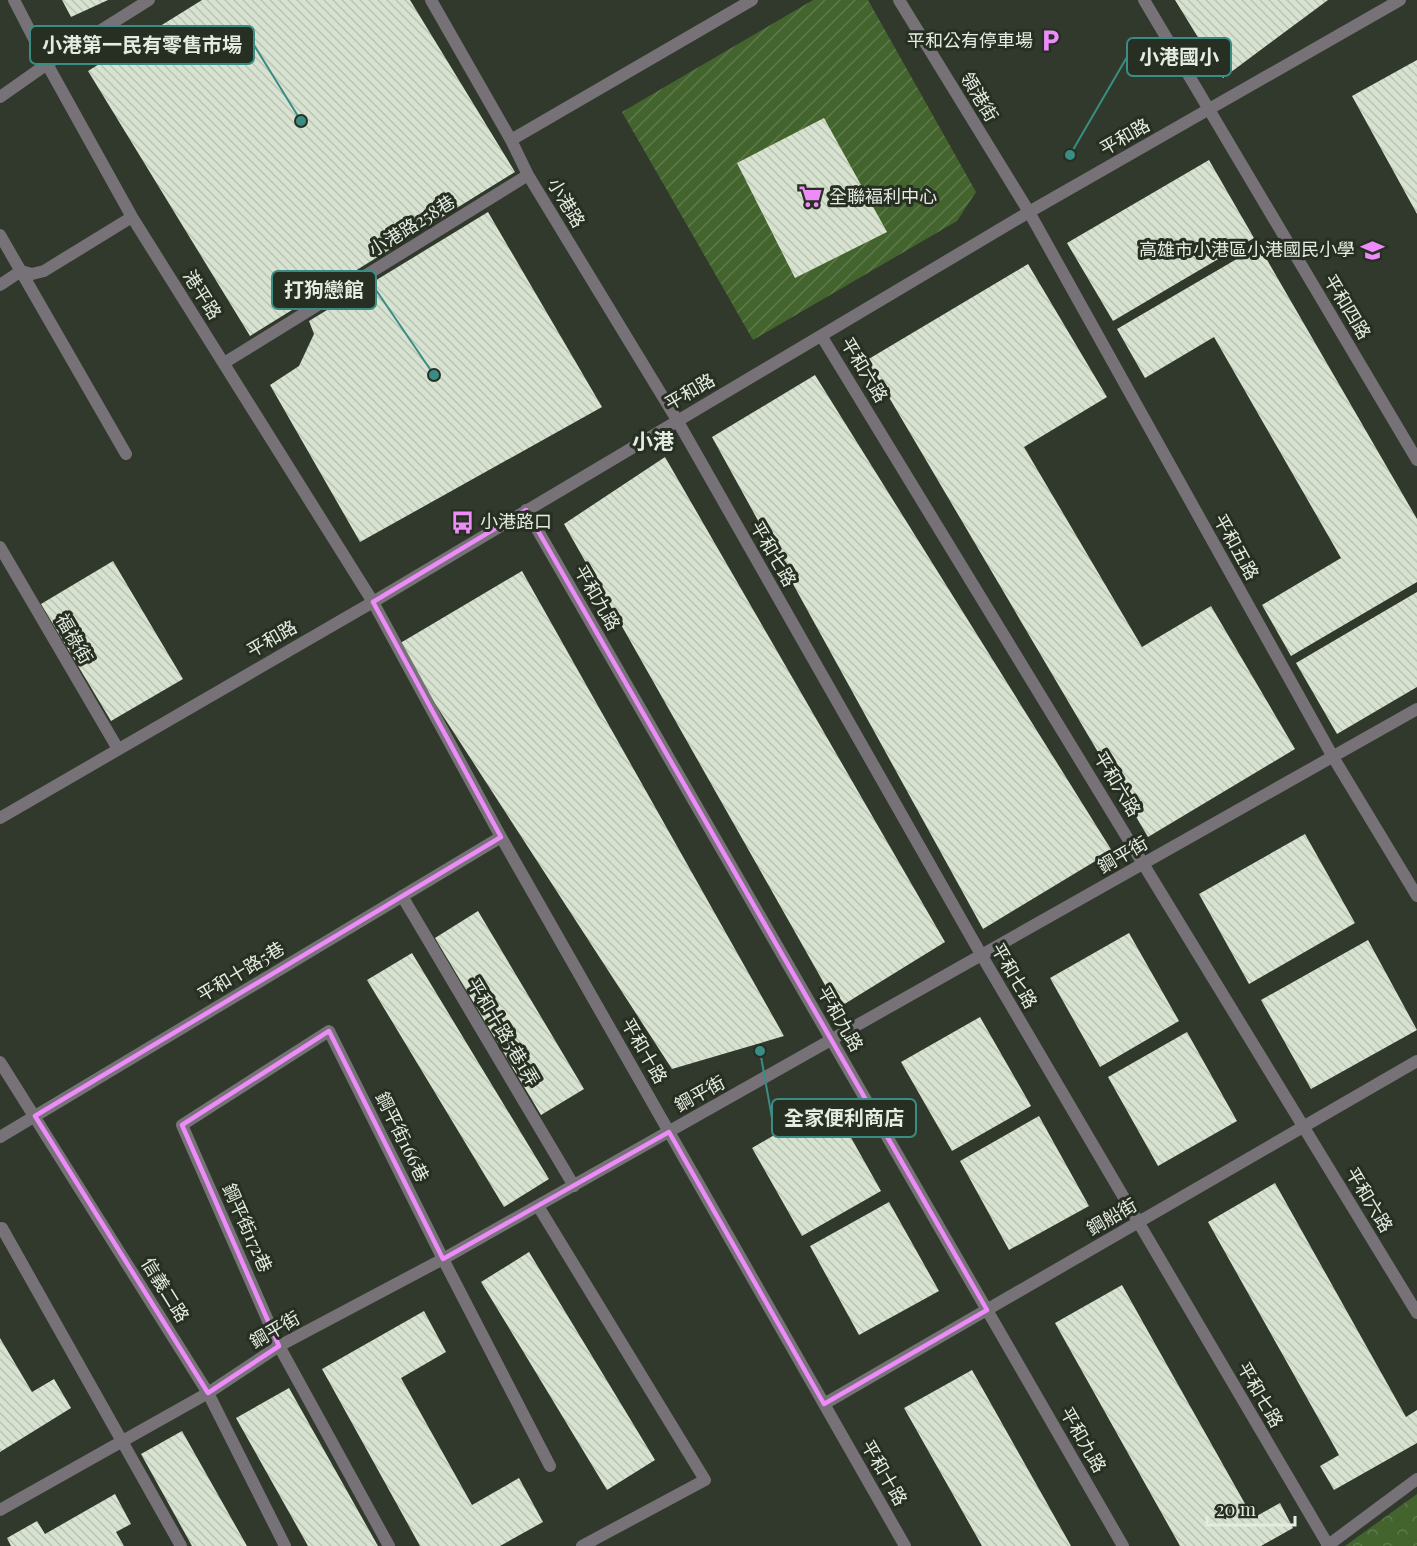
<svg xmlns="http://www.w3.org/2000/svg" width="1417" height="1546" font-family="'Playfair Display','Noto Sans TC',serif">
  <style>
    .park { fill: url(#park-crowns) }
    .garden { fill: url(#garden-furrows) }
    .building { fill: url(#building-back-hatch) }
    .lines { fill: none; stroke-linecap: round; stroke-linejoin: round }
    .lane { stroke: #777178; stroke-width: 12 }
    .street { stroke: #777178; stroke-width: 12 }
    .marked { fill: none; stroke: #ed8cf9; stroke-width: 4.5; stroke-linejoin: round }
    .labels { text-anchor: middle; stroke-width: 6; stroke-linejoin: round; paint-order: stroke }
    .poi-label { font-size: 18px; fill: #e5ebe2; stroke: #262f21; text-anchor: end }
    .street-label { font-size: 18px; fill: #e5ebe2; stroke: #262f21 }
    .quarter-label { font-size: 21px; font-weight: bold; fill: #e5ebe2; stroke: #262f21 }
    .leader { fill: none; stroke: #3a8d85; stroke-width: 2 }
    .callout-dot { fill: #3a8d85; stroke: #262f21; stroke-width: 2 }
    .callout { fill: #262f21; stroke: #3a8d85; stroke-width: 2 }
    .callout-label { font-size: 20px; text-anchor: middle; font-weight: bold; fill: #e5ebe2 }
  </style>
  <defs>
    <pattern id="park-crowns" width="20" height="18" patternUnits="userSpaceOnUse" patternTransform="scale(1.5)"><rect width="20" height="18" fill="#44642e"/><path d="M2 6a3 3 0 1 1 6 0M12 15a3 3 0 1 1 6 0" fill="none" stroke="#5f7a4c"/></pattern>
    <pattern id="garden-furrows" width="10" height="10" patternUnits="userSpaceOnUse" patternTransform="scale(1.5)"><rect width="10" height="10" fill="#44642e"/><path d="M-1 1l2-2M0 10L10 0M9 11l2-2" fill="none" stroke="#5f7a4c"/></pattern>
    <pattern id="building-back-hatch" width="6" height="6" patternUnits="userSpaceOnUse" patternTransform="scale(1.5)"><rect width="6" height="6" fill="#d7e3d0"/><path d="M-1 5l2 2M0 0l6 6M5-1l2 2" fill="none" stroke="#bac4b4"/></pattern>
  </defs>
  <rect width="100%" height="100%" fill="#30392b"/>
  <path class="park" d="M1417 1494V1546H1345Z"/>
  <path class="garden" d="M813 0H868L976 192 957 221 753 340 622 112Z"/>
  <path class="building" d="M62 0H108L71 17Z
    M202 0H410L515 172 250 336 88 71Z
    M1175 0H1328L1223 78Z
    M1417 60V214L1352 96Z
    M824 118 887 232 795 278 737 163Z
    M1209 160 1254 238 1113 321 1067 243Z
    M488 212 602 407 360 542 270 385 299 366 314 334 309 321Z
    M1259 246 1417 519V582L1291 656 1262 605 1341 558 1214 337 1145 378 1117 329Z
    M1028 264 1107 397 1024 447 1142 647 1211 606 1295 749 1148 837 867 360Z
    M815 375 1112 851 983 929 712 437Z
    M665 457 945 942 838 1008 564 524Z
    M113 561 183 679 111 721 41 604Z
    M522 571 784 1036 672 1069 397 645Z
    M1417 592V687L1337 734 1296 663Z
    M1305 834 1355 923 1249 984 1199 894Z
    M478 911 584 1089 541 1115 435 938Z
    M1129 933 1179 1021 1100 1067 1050 978Z
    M1368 940 1417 1030 1311 1089 1261 1000Z
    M412 953 549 1179 504 1207 367 980Z
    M980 1017 1031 1106 952 1151 901 1062Z
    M1187 1032 1237 1121 1158 1166 1108 1077Z
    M831 1102 881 1191 802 1236 752 1148Z
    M1039 1116 1089 1206 1009 1250 960 1161Z
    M1275 1183 1406 1417 1417 1410V1443L1334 1490 1320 1466 1339 1455 1208 1222Z
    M889 1202 939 1291 859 1335 810 1246Z
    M529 1252 655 1460 607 1490 481 1282Z
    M1122 1285 1253 1518 1280 1503 1293 1528 1261 1546H1180L1055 1323Z
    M424 1311 446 1352 401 1378 472 1505 519 1478 543 1522 500 1546H420L322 1369Z
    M0 1338 32 1392 54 1379 71 1408 0 1452Z
    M972 1370 1048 1505 1071 1546H982L904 1408Z
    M289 1388 378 1546H308L236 1418Z
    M182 1431 247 1546H192L141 1454Z
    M115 1494 131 1524 116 1532 124 1546H11L7 1538 37 1521 45 1534Z"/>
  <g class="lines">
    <path class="lane" d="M0 235 126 454
      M1327 1546 1417 1479"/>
    <path class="street" d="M14 0 47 64 132 217 373 602 501 837 905 1546
      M431 0 511 140 528 175 677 420 982 956 1328 1545
      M899 0 1029 212 1333 757 1417 896
      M1144 0 1417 460
      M0 97 47 64 149 0
      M511 140 752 0
      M0 285 21 271 32 274 44 271 132 217
      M822 337 1417 1313
      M224 363 528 175
      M526 510 1123 1546
      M0 547 118 749
      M0 818 373 602 1029 212 1400 0
      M402 896 574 1186
      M0 1062 208 1393 285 1546
      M0 1137 501 837
      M538 1206 705 1480 582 1546
      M2 1228 181 1546
      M824 1404 1417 1061
      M0 1510 208 1393 279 1346 443 1259 1417 709
      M389 1546 279 1346 182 1125 329 1031 443 1259 550 1466"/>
  </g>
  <path class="marked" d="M526 510 987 1310 824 1404 669 1132 443 1259 329 1031 182 1125 279 1346 208 1393 35 1116 501 837 373 602Z"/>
  <defs>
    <symbol id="parking-bare" viewBox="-9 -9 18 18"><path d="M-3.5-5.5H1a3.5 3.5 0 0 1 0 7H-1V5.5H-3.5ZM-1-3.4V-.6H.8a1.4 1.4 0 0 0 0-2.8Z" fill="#ed8cf9" stroke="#262f21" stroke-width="2.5" paint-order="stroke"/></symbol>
    <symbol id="supermarket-bare" viewBox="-9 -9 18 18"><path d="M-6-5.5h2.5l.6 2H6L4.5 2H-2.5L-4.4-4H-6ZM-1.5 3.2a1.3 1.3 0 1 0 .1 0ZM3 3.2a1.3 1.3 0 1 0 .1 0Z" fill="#ed8cf9" stroke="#262f21" stroke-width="2.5" paint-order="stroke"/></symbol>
    <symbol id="school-bare" viewBox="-9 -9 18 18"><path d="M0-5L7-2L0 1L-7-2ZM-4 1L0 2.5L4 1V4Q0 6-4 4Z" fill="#ed8cf9" stroke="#262f21" stroke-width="2.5" paint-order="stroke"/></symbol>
    <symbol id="bus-bare" viewBox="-9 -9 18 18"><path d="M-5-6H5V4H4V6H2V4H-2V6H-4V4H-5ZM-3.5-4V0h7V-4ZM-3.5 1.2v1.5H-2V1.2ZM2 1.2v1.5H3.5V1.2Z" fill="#ed8cf9" stroke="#262f21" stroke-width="2.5" paint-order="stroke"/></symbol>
  </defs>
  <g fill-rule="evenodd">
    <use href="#parking-bare" x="1034" y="24" width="33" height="33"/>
    <use href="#supermarket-bare" x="794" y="180" width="33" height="33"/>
    <use href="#school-bare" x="1356" y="234" width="33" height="33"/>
    <use href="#bus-bare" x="446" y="506" width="33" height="33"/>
  </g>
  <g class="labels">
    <g class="poi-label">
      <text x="1033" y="47">平和公有停車場</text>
      <text x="829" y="203" text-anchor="start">全聯褔利中心</text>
      <text x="1355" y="256">高雄市小港區小港國民小學</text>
      <text x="480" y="528" text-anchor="start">小港路口</text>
    </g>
    <g class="street-label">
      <text transform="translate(979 97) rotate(59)" y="6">領港街</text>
      <text transform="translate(1125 137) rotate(-30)" y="6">平和路</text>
      <text transform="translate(566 203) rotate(59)" y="6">小港路</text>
      <text transform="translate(412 226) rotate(-32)" y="6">小港路258巷</text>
      <text transform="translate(202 295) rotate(58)" y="6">港平路</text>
      <text transform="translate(1347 307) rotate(59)" y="6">平和四路</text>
      <text transform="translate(864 370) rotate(59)" y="6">平和六路</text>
      <text transform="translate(690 392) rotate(-30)" y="6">平和路</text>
      <text transform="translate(1236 547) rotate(61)" y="6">平和五路</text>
      <text transform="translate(773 554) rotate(60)" y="6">平和七路</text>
      <text transform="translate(597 598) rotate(60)" y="6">平和九路</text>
      <text transform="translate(74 639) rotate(60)" y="6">福祿街</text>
      <text transform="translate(272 639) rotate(-30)" y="6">平和路</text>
      <text transform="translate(1117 784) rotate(59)" y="6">平和六路</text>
      <text transform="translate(1123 855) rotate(-30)" y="6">鋼平街</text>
      <text transform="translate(241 972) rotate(-31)" y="6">平和十路5巷</text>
      <text transform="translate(1014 976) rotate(60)" y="6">平和七路</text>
      <text transform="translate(840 1019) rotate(60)" y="6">平和九路</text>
      <text transform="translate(503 1032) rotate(59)" y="6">平和十路5巷1弄</text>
      <text transform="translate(644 1051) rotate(60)" y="6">平和十路</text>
      <text transform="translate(700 1094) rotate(-29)" y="6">鋼平街</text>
      <text transform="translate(402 1137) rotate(64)" y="6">鋼平街166巷</text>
      <text transform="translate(1369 1200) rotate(59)" y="6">平和六路</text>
      <text transform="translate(1112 1217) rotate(-30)" y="6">鋼船街</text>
      <text transform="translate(247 1228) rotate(66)" y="6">鋼平街172巷</text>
      <text transform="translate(165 1290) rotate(58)" y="6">信義二路</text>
      <text transform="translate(275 1330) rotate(-30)" y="6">鋼平街</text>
      <text transform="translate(1260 1395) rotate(60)" y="6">平和七路</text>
      <text transform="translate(1083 1440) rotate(60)" y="6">平和九路</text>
      <text transform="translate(884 1473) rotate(60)" y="6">平和十路</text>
    </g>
    <g class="quarter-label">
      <text x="653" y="449">小港</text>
    </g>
  </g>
  <path class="leader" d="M301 121L254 45M1070 155L1127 57M434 375L376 290M760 1051L772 1118"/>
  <g class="callout-dot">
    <circle cx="301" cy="121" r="6"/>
    <circle cx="1070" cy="155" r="6"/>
    <circle cx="434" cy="375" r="6"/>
    <circle cx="760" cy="1051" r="6"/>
  </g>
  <g class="callout">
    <rect x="30" y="26" width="224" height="38" rx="6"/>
    <rect x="1127" y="38" width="104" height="38" rx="6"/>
    <rect x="272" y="271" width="104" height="38" rx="6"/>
    <rect x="772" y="1099" width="144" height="38" rx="6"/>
  </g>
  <g class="callout-label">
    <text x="142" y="52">小港第一民有零售市場</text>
    <text x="1179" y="64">小港國小</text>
    <text x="324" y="297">打狗戀館</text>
    <text x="844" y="1125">全家便利商店</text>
  </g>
  <path d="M1207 1516v9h88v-9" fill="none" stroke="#e5ebe2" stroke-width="3"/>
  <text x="1216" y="1516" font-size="18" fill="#e5ebe2" stroke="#262f21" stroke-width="4.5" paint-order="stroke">20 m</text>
</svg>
